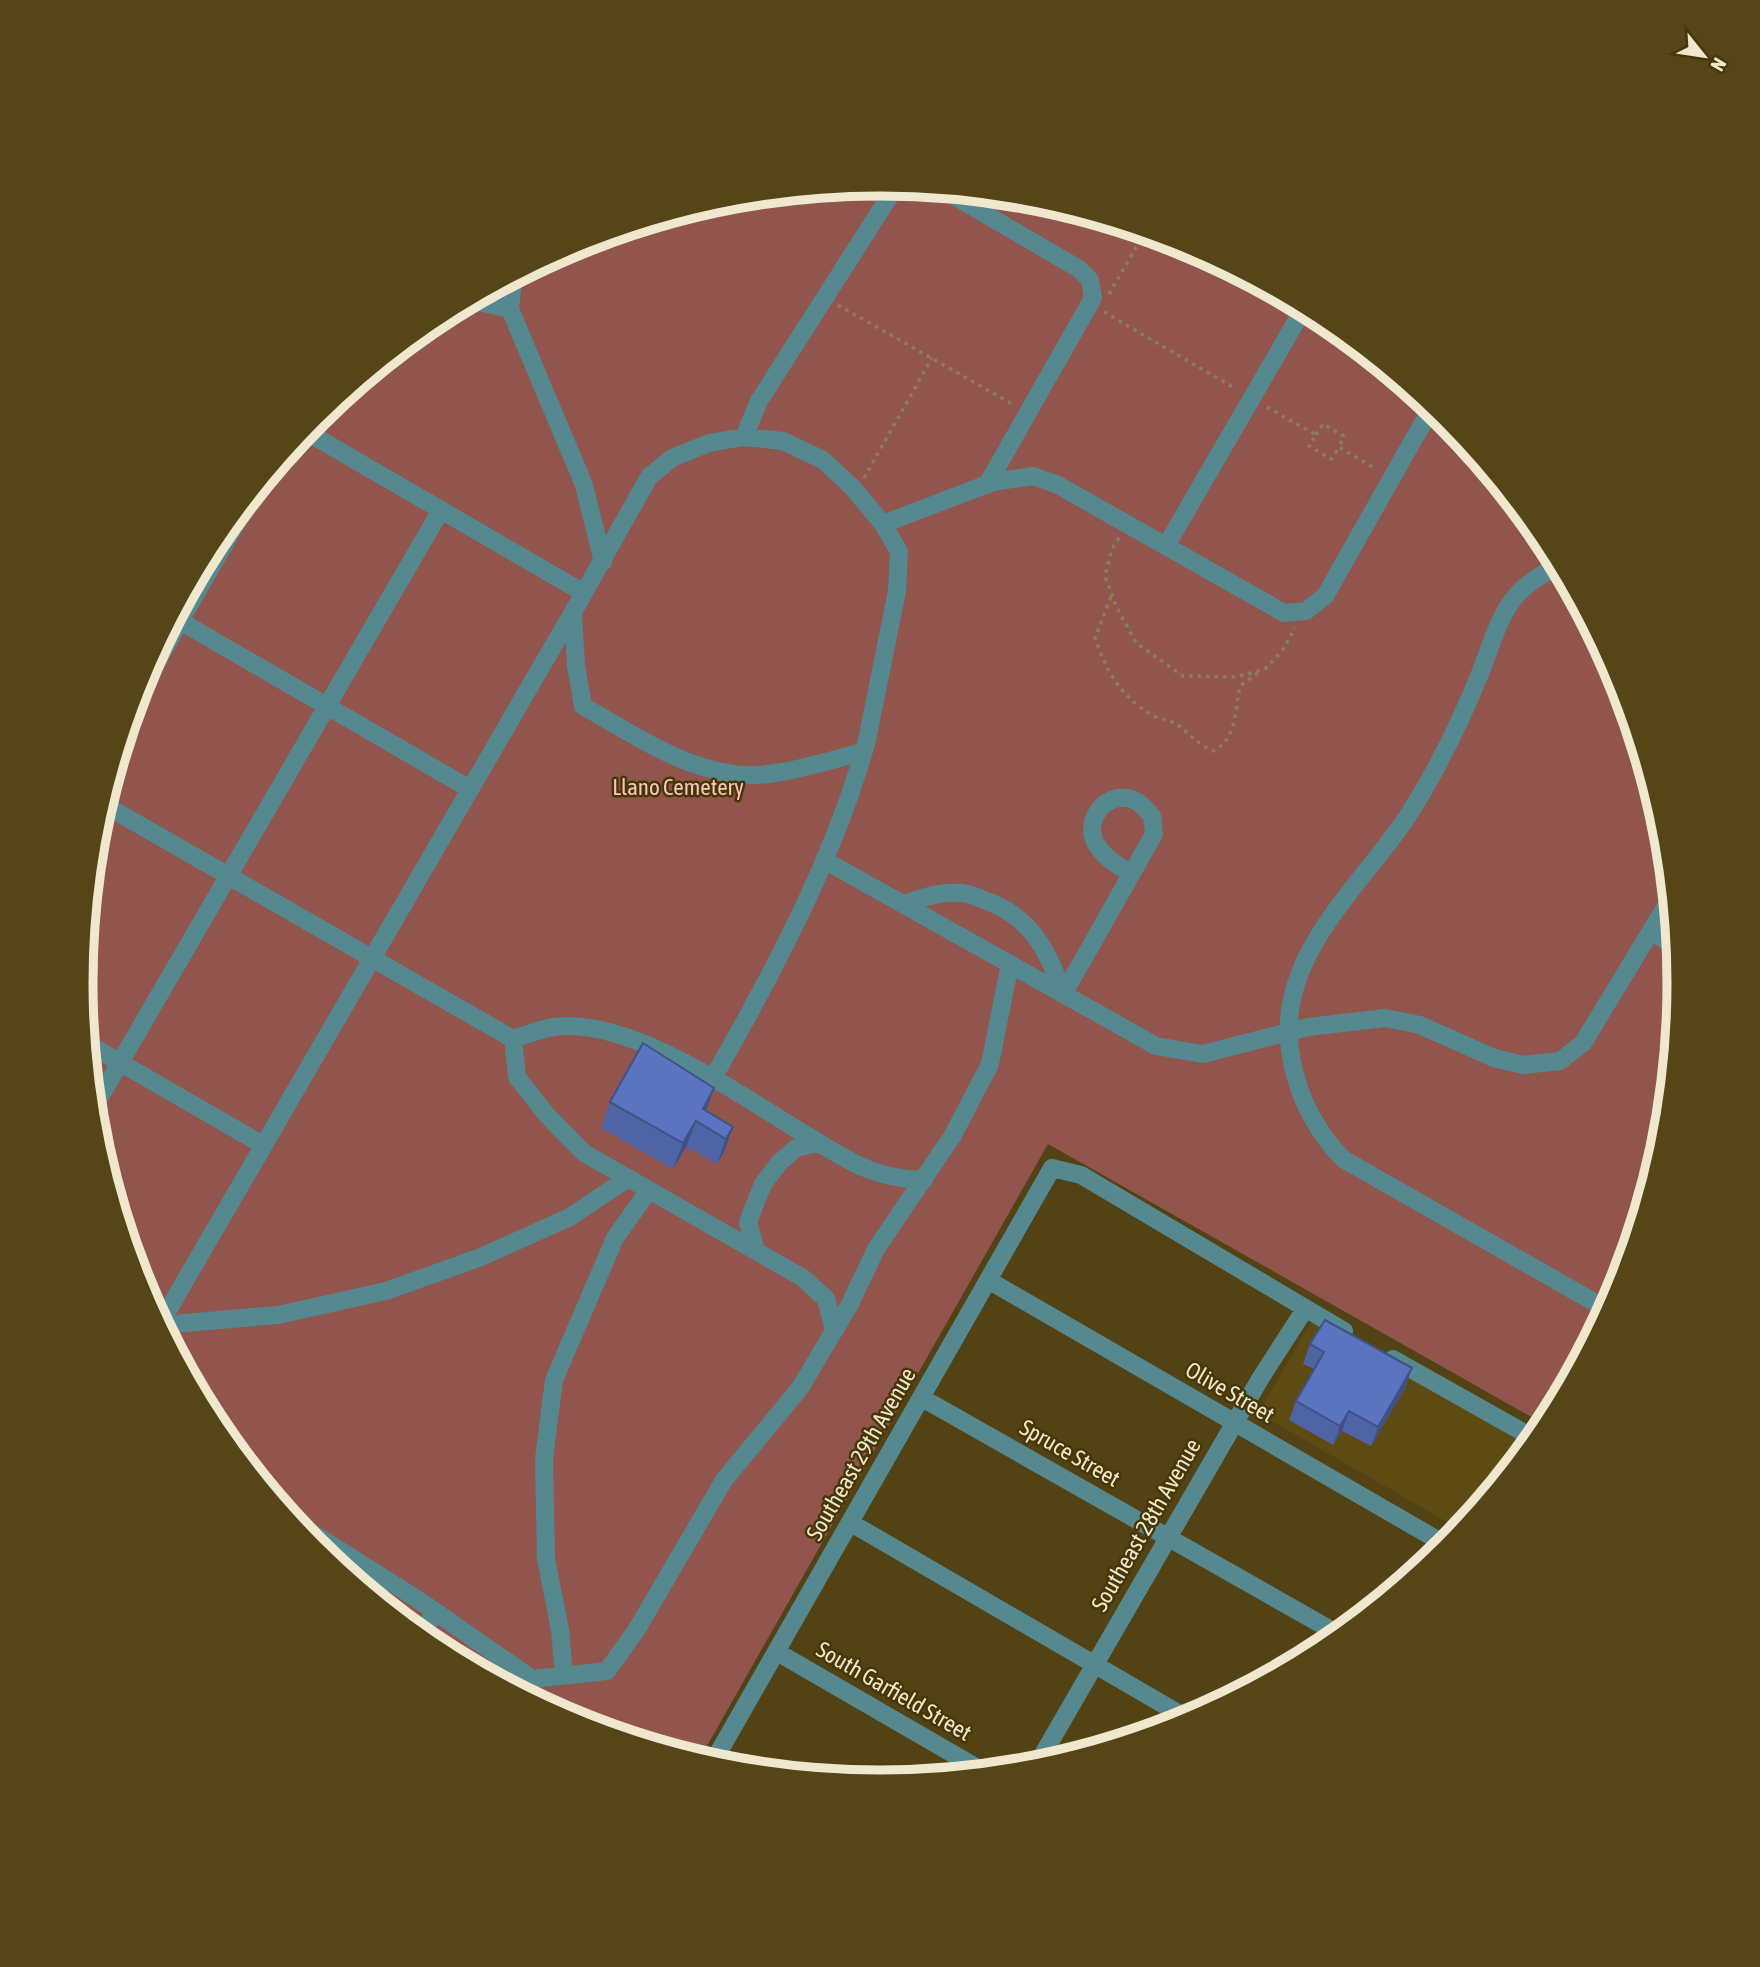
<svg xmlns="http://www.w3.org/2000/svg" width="1760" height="1967" font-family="'Asap Condensed',sans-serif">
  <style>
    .built { fill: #5e4b13 }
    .green { fill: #91554d }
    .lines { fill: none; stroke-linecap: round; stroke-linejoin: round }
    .path { stroke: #8b7e58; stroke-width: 3.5; stroke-dasharray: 3.5 5; stroke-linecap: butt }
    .minor { stroke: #56888f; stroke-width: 18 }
    .wall { fill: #4e64a5 }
    .shaded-wall { fill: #405186 }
    .building { fill: #5b74c0; stroke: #405186; stroke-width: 2 }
    .labels { text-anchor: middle; stroke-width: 5; stroke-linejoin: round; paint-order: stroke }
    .park-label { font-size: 23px; fill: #fac6be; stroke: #473707 }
    .street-label { font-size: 23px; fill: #f0e7cf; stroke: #473707 }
    .rim { fill: none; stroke: #f0e7cf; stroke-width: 9 }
  </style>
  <rect width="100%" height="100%" fill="#524214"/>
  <path class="built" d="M1312 1320 1529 1443 1461 1530 1263 1416 1261 1409Z"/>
  <path class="green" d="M880 184 1036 199 1186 245 1325 319 1446 418 1545 540 1619 678 1664 828 1679 984 1664 1140 1629 1256 1535 1419 1048 1144 699 1760 574 1722 435 1648 314 1549 215 1427 141 1289 96 1139 81 983 96 827 142 677 215 539 315 418 436 319 574 245 724 199Z"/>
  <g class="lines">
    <path class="path" d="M1109 294 1145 232
      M838 305 1014 405
      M1104 312 1236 389
      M1267 407 1316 435 1309 446 1331 459 1339 447 1376 469
      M1316 435 1323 424 1344 436 1339 447
      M864 478 932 358
      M1119 538 1112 549 1105 576 1116 606 1136 643 1183 676 1236 677 1265 669 1282 651 1295 628
      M1111 597 1095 638C1107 672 1119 695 1152 715 1160 720 1171 720 1178 725 1191 735 1196 743 1213 751 1238 738 1234 711 1240 686L1259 672"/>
    <path class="minor" d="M944 190 1079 269 1090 280 1093 298 987 485
      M513 278 510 309 584 485 603 562
      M470 300 510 309
      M305 431 584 593
      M744 437 759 401 896 186
      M883 524 993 482 1033 476 1058 485 1284 613 1306 611 1325 596 1432 407
      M1166 546 1304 308
      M1559 566C1502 591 1500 624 1479 676 1459 725 1435 774 1407 817 1366 879 1301 934 1290 1010 1283 1064 1306 1121 1343 1159L1608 1310
      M173 617 470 789
      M135 700 256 489
      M103 804 513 1039
      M824 860 1156 1046 1203 1054 1308 1027 1385 1018 1420 1025 1494 1058 1523 1065 1560 1061 1583 1043 1671 898
      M903 904C922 898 941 891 961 893 970 893 979 898 987 901 1031 917 1049 952 1063 994
      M1651 932 1676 946
      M1063 994 1076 972 1154 834 1152 816C1147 811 1142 804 1136 801 1107 787 1080 822 1098 847 1106 859 1119 866 1131 874
      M86 1043 263 1145
      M713 1078C774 971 834 859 867 740L897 591 899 552 883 524 852 487 823 460 783 441 744 437 709 443 672 458 649 477 573 612 576 666 583 706C633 734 685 771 744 775 773 778 834 760 864 751
      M93 1109 441 510
      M756 1251 748 1222 763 1184 779 1163 796 1148 818 1143
      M988 1280 1448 1546
      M160 1324 573 612
      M161 1325 278 1315 386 1291 481 1257 570 1217 628 1178
      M834 1331 826 1299 803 1278 584 1153 546 1114 517 1077 513 1039C526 1035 540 1029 554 1027 629 1016 743 1097 806 1135 847 1160 874 1179 924 1180
      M1393 1359 1535 1439
      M922 1398 1340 1635
      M290 1519 417 1599 532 1679 607 1671 637 1629 724 1480 800 1388 850 1304 876 1249 953 1135 990 1064 1010 964
      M851 1523 1190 1720
      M421 1636 435 1612
      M777 1652 986 1773
      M564 1675 560 1630 546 1559 544 1459 554 1380 615 1238 649 1190
      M712 1764 1052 1168 1081 1175 1344 1331
      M1035 1768 1260 1379 1305 1309"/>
  </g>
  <path class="wall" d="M714 1088 706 1111 733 1127 724 1152 717 1164 686 1147 673 1169 601 1128 610 1102Z
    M1310 1344 1405 1388 1371 1446 1342 1431 1333 1445 1289 1420 1296 1401 1314 1369 1303 1364Z"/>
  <path class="shaded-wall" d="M714 1088 705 1114 703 1109Z
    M696 1121 686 1147 673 1169 683 1143Z
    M733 1127 724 1152 717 1164 726 1139Z
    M1412 1368 1405 1388 1371 1446 1378 1427Z
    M1349 1411 1342 1431 1333 1445 1340 1426Z"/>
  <path class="building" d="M643 1043 714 1088 703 1109 733 1127 726 1139 696 1121 683 1143 610 1102Z
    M1325 1320 1412 1368 1378 1427 1349 1411 1340 1426 1296 1401 1324 1352 1310 1344Z"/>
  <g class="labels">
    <g class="park-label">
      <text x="678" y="795">Llano Cemetery</text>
    </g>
    <g class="street-label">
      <text transform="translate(1230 1392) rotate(30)" y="8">Olive Street</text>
      <text transform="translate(1070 1453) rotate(30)" y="8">Spruce Street</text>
      <text transform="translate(861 1454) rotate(-60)" y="8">Southeast 29th Avenue</text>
      <text transform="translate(1146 1525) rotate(-60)" y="8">Southeast 28th Avenue</text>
      <text transform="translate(894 1691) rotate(30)" y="8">South Garfield Street</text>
    </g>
  </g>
  <path d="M0 0H1760V1967H0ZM93 983a787 787 0 1 1 1574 0a787 787 0 1 1-1574 0Z" fill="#554517" fill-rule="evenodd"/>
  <path class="rim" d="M93 983a787 787 0 1 1 1574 0a787 787 0 1 1-1574 0Z"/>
  <g transform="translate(1704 56) rotate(120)" stroke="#473707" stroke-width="5" paint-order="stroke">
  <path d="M0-5L12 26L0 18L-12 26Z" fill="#f0e7cf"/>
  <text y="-10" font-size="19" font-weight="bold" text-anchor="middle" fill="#f0e7cf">N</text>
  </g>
</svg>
